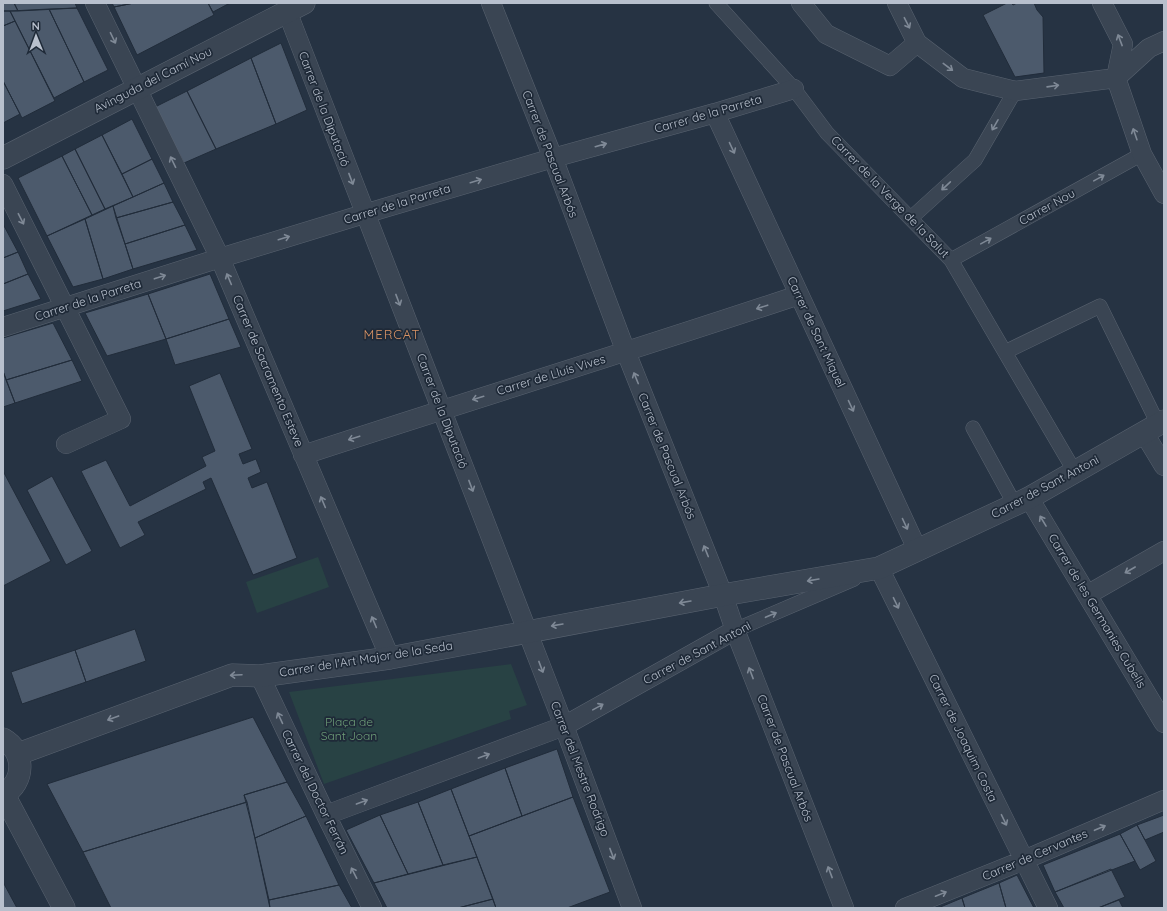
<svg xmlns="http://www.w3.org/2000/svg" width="1167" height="911" font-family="Quicksand,sans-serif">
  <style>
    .green { fill: #284244 }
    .building { fill: #4c5a6c; stroke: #212c3a }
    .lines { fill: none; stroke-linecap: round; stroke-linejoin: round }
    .pedestrian-casing { stroke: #596370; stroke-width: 15 }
    .minor-casing { stroke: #596370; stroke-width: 20 }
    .tertiary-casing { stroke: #596370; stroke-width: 23 }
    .pedestrian { stroke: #3a4553; stroke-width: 14 }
    .minor { stroke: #3a4553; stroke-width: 19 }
    .tertiary { stroke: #3a4553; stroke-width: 22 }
    .oneway { stroke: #7f8996 }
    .labels { text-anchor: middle; stroke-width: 3.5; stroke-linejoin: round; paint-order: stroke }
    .street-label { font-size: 12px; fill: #b8c0cd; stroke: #1f2a38 }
    .park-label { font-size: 12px; fill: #6e9e78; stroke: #1f2a38 }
    .neighbourhood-label { font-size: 13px; letter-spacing: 1px; fill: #da9465; stroke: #1f2a38 }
  </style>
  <rect width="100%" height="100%" fill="#263343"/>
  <path class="green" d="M318 557 329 587 257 613 246 582Z
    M511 664 527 705 509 711 511 719 324 784 289 692Z"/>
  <path class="building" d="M3 3H14L18 11H3Z
    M14 3H75L77 8 18 11Z
    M112 3H134L114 7Z
    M134 3H208L214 15 137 55 114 7Z
    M208 3H230L213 12Z
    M1007 3H1011L1013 5 1017 3H1034L1037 10 1043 17 1044 73 1015 77 983 15Z
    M77 8 108 70 84 82 49 9Z
    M49 9 84 82 54 98 10 11Z
    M3 11H10L15 21 3 26Z
    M15 21 55 101 22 118 3 81V26Z
    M281 43 307 110 276 124 251 58Z
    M251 58 276 124 216 149 187 91Z
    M3 81 20 114 3 123Z
    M187 91 216 149 184 163 155 107Z
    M132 119 152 159 122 174 102 135Z
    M102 135 133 197 105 209 75 149Z
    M75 149 105 209 92 215 62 156Z
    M62 156 92 215 47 236 18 178Z
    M152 159 164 183 133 197 122 174Z
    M164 183 173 202 116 218 113 206Z
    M173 202 185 225 125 244 116 218Z
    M113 206 133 269 103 279 85 219Z
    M85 219 103 279 73 287 47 236Z
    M3 224 18 252 3 258Z
    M185 225 197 250 133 269 125 244Z
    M18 252 28 274 3 284V258Z
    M28 274 41 299 3 311V284Z
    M210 274 229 319 166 339 148 294Z
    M148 294 166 339 107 356 85 313Z
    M229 319 241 347 175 365 166 339Z
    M53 323 72 360 6 380 3 371V338Z
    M72 360 82 381 15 403 6 380Z
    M3 371 15 403 3 407Z
    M220 373 252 449 239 454 243 464 256 459 261 472 248 478 252 488 267 482 297 558 253 575 211 478 203 482 206 489 138 522 145 535 120 548 81 471 106 460 130 506 206 466 202 457 215 451 189 386Z
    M3 471 51 561 3 586Z
    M52 476 92 551 66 565 27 490Z
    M135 629 146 661 86 682 75 650Z
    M75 650 86 682 22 704 11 672Z
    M253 717 287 782 244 795 247 802 83 852 47 784Z
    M557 749 573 797 522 816 505 768Z
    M505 768 522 816 469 836 451 789Z
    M287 782 306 816 255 838 244 795Z
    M451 789 477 857 443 865 418 802Z
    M573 797 610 892 567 908H496L469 836Z
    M247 802 270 908H111L83 852Z
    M418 802 443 865 408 874 380 815Z
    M380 815 408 874 374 883 346 830Z
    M1164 815V832L1145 840 1137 825Z
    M306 816 339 885 269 900 255 838Z
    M1137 825 1156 861 1140 870 1120 834Z
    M1120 834 1135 861 1055 892 1043 865Z
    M477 857 493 899 458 908H387L374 883Z
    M1111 869 1125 897 1098 908H1064L1055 892Z
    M1017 875 1034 908H1006L999 883Z
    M3 882 17 908H3Z
    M999 883 1006 908H965L962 898Z
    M339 885 352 908H270L269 900Z
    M962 898 965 908H938Z
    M493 899 496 908H458Z
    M1119 900 1123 908H1098Z"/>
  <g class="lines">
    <defs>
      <path id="pedestrian" d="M716 3 794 89 827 133 951 260 1075 472
        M911 218 975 160 1015 91
        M951 260 1142 154
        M1005 352 1100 306 1158 424
        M973 428 1015 505
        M735 630 854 579"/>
      <path id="minor" d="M95 3 220 258 390 658
        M491 3 553 158 626 352 723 595 735 630 844 908
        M801 3 826 34 890 66 917 43
        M897 3 917 43 963 78 1015 91 1116 78
        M1102 3 1123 44 1116 78
        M287 11 564 726 632 908
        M1116 78 1142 154 1164 194
        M1116 78 1149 48 1164 41
        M715 113 918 551
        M3 184 121 419 66 444
        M3 327 220 258 364 214 553 158 715 113 794 89
        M1144 433 1164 466
        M303 455C468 401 634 350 799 295
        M1029 498 1164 723
        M879 568 1048 908
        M1087 595 1164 551
        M260 676 326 815 372 908
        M326 815 564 726 735 630
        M905 908 1024 860 1164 800"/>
      <path id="tertiary" d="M3 158 304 3
        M3 739C26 752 25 782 3 795
        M18 754 232 675 260 676 390 658 723 595 879 568 1029 498 1164 421
        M4 795 64 908"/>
    </defs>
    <use href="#pedestrian" class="pedestrian-casing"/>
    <use href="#minor" class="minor-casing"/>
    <use href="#tertiary" class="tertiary-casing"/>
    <use href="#pedestrian" class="pedestrian"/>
    <use href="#minor" class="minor"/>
    <use href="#tertiary" class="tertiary"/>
  </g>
  <defs><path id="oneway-shaft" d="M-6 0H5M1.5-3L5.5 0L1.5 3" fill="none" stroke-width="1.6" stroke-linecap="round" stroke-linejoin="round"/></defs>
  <g class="oneway">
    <use href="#oneway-shaft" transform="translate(907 23) rotate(63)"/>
    <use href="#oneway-shaft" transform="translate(113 38) rotate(64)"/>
    <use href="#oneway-shaft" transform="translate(1120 40) rotate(-111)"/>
    <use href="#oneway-shaft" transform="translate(948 67) rotate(37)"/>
    <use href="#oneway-shaft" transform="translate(1053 86) rotate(-8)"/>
    <use href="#oneway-shaft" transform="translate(995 125) rotate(120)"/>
    <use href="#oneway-shaft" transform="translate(1135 134) rotate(-109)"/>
    <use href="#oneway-shaft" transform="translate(601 145) rotate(-16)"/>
    <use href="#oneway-shaft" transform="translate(732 148) rotate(65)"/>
    <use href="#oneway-shaft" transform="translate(173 162) rotate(-116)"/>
    <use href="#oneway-shaft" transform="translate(1099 178) rotate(-29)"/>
    <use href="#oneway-shaft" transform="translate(351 179) rotate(69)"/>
    <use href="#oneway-shaft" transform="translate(476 181) rotate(-17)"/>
    <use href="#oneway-shaft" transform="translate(946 186) rotate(137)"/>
    <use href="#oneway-shaft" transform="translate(21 219) rotate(63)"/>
    <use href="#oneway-shaft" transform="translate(284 238) rotate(-17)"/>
    <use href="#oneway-shaft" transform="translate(986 241) rotate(-29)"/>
    <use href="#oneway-shaft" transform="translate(160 277) rotate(-18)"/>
    <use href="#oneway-shaft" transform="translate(229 279) rotate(-113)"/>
    <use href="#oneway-shaft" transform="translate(398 300) rotate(69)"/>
    <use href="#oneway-shaft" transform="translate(762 307) rotate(162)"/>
    <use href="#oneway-shaft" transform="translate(636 378) rotate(-112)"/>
    <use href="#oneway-shaft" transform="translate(478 398) rotate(163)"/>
    <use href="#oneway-shaft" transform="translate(851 406) rotate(65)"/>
    <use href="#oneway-shaft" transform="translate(354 438) rotate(162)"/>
    <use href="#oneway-shaft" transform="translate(471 486) rotate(69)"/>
    <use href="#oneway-shaft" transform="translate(323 502) rotate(-113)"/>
    <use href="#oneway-shaft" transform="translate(1043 521) rotate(-121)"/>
    <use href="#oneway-shaft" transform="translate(905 524) rotate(65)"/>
    <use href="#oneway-shaft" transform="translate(706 551) rotate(-112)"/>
    <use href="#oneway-shaft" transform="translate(1130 570) rotate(150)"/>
    <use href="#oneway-shaft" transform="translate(813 580) rotate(170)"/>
    <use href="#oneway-shaft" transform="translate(685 602) rotate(170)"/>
    <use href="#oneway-shaft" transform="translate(896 603) rotate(64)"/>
    <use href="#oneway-shaft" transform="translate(771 615) rotate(-23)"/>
    <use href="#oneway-shaft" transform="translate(374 622) rotate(-113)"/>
    <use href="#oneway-shaft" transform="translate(557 625) rotate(170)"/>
    <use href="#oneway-shaft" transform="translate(541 667) rotate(69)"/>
    <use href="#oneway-shaft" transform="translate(751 673) rotate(-111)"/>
    <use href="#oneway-shaft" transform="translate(236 675) rotate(177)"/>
    <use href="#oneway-shaft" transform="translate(598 707) rotate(-29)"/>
    <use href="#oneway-shaft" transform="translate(113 718) rotate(160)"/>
    <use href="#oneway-shaft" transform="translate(280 718) rotate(-115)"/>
    <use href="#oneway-shaft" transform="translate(484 756) rotate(-20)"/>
    <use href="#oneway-shaft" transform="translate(362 802) rotate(-20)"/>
    <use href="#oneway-shaft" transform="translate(1004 820) rotate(64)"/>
    <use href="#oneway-shaft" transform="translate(1100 828) rotate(-23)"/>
    <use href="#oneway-shaft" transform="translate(612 854) rotate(69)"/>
    <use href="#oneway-shaft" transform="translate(830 872) rotate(-111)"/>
    <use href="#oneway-shaft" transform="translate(354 873) rotate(-117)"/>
    <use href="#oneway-shaft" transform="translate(941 894) rotate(-22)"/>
  </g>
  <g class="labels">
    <g class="street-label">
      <text transform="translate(153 80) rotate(-27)" y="4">Avinguda del Camí Nou</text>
      <text transform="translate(324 109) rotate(69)" y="4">Carrer de la Diputació</text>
      <text transform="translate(708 114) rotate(-16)" y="4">Carrer de la Parreta</text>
      <text transform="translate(550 154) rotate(69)" y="4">Carrer de Pascual Arbós</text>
      <text transform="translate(890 197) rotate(46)" y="4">Carrer de la Verge de la Salut</text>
      <text transform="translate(397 204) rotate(-17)" y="4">Carrer de la Parreta</text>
      <text transform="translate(1047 207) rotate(-29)" y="4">Carrer Nou</text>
      <text transform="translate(88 300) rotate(-18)" y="4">Carrer de la Parreta</text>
      <text transform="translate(816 332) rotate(65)" y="4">Carrer de Sant Miquel</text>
      <text transform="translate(268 371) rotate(67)" y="4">Carrer de Sacramento Esteve</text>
      <text transform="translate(551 375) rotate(-17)" y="4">Carrer de Lluís Vives</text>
      <text transform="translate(442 411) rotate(69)" y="4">Carrer de la Diputació</text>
      <text transform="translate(667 456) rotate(68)" y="4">Carrer de Pascual Arbós</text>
      <text transform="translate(1045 487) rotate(-28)" y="4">Carrer de Sant Antoni</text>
      <text transform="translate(1097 611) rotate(59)" y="4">Carrer de les Germanies Cubells</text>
      <text transform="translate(697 653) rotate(-28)" y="4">Carrer de Sant Antoni</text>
      <text transform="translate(366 659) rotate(-9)" y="4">Carrer de l'Art Major de la Seda</text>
      <text transform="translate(963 738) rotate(64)" y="4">Carrer de Joaquim Costa</text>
      <text transform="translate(785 758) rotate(69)" y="4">Carrer de Pascual Arbós</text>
      <text transform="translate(580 769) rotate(69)" y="4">Carrer del Mestre Rodrigo</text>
      <text transform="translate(315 792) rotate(64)" y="4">Carrer del Doctor Ferrán</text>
      <text transform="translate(1035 855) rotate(-23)" y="4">Carrer de Cervantes</text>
    </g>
    <g class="park-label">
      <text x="349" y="726">Plaça de<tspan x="349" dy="14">Sant Joan</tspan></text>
    </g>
    <g class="neighbourhood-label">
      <text x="392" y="339">MERCAT</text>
    </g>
  </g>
  <rect width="1167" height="911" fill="none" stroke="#b8c0cd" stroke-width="8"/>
  <g transform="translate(36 36) rotate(359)" stroke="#1f2a38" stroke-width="3" paint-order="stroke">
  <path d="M0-3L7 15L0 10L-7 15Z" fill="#b8c0cd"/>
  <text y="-6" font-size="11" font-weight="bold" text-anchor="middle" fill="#b8c0cd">N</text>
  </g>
</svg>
